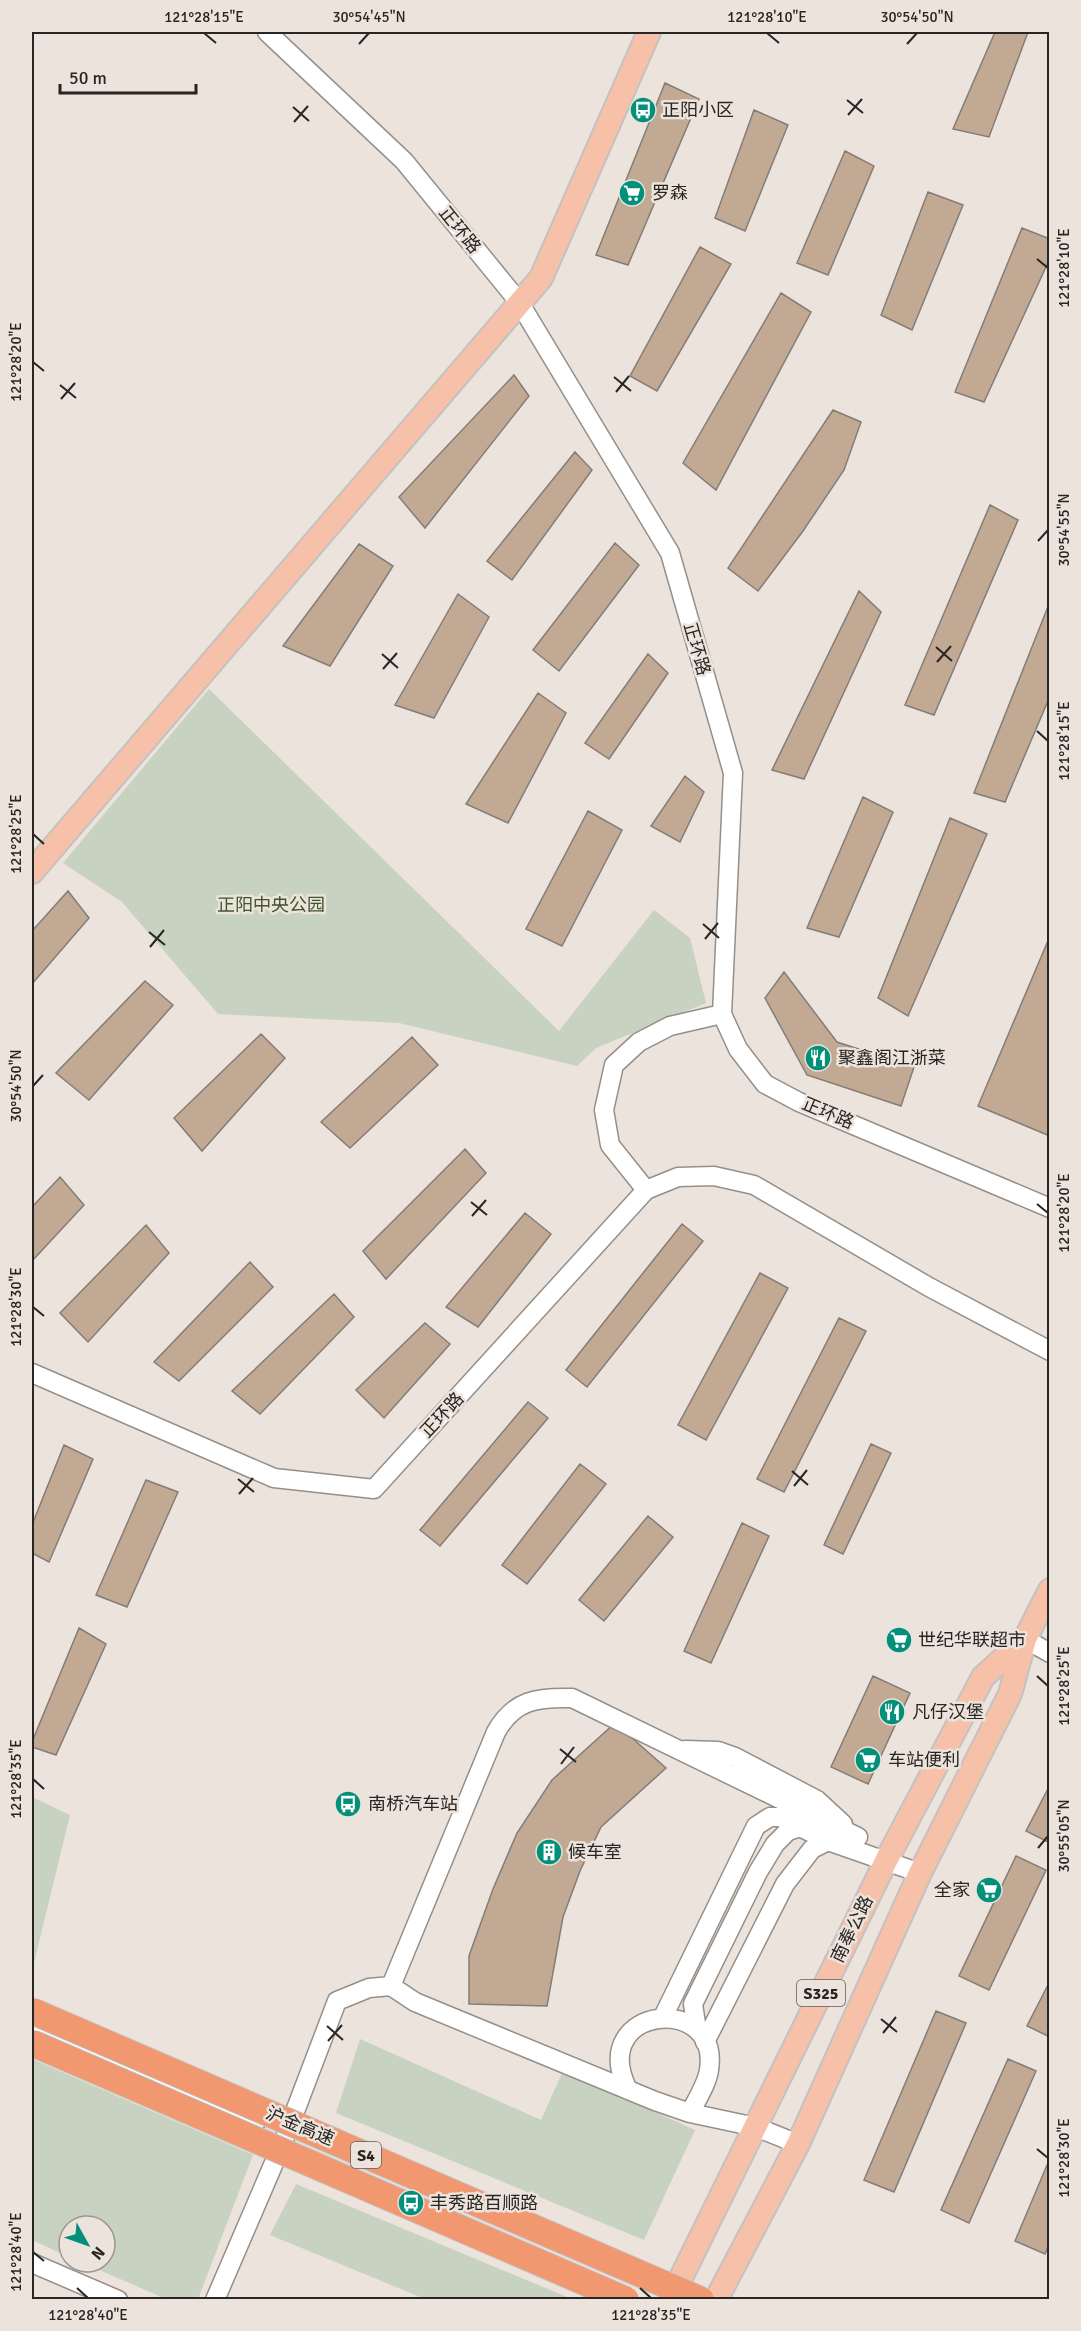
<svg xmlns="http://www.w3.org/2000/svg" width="1081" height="2331" font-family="Signika,'Noto Sans SC',sans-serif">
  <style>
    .green { fill: #c8d2c0 }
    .building { fill: #c2a994; stroke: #847d77; stroke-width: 1.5 }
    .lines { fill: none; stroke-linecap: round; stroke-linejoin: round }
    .minor-casing { stroke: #968f89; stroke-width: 21 }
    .major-casing { stroke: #c3c2c1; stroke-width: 26 }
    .minor { stroke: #fff; stroke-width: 18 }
    .major { stroke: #f7c1a9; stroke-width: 22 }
    .highway-bridge-casing { stroke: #c3c2c1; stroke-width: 28; stroke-linecap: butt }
    .highway-bridge { stroke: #f29870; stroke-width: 26 }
    .ticks { fill: none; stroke: #282522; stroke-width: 2 }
    .labels { text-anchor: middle; stroke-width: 5; stroke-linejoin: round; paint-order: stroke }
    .shield { fill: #ebe3dc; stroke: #625e5a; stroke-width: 1.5 }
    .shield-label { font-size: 16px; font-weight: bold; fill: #282522 }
    .poi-label { font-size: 18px; fill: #282522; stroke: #ebe3dc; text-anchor: start }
    .street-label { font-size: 18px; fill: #282522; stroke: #ebe3dc }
    .park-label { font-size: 18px; fill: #40572d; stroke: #ebe3dc }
    .neatline { fill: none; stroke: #282522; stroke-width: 2 }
    .ticks-label { font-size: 15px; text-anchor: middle; fill: #282522 }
  </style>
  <rect width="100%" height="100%" fill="#ebe3dc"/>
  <path class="green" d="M209 689 559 1031 654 910 690 938 706 1003 596 1048 577 1066 399 1023 218 1014 122 902 63 863Z
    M32 1797 70 1815 32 1971Z
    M360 2039 541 2120 563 2071 695 2130 644 2240 336 2113Z
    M32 2059 253 2155 198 2299H166L81 2262H105V2226H69V2257L32 2240Z
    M296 2184 572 2299H425L270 2235Z"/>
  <path class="building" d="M995 32H1028L989 137 953 129Z
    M665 83 699 99 628 265 596 255Z
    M754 110 788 125 745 231 715 218Z
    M845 151 874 166 828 275 797 263Z
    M928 192 963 205 912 330 881 315Z
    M1022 228 1050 239V258L984 402 955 392Z
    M700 247 731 264 657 391 630 376Z
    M781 293 811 312 716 490 683 463Z
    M514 375 529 396 425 528 399 497Z
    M833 410 861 422 844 470 803 531 758 591 728 568Z
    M575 452 592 470 512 580 487 561Z
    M990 505 1018 520 934 715 905 705Z
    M615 543 639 565 559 671 533 650Z
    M359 544 393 566 330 666 283 646Z
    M859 591 881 612 804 779 772 770Z
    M458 594 489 617 434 718 395 705Z
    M1049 604 1050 696 1005 802 974 793Z
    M648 654 668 673 609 759 585 743Z
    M538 693 566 713 508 823 466 804Z
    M685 776 704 792 680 842 651 826Z
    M863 797 893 812 839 937 807 928Z
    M588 811 622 830 562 946 526 929Z
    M950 818 987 834 908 1016 878 998Z
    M68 891 89 918 32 984V931Z
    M1050 936V1136L978 1106Z
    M784 972 837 1042 914 1067 901 1106 807 1075 765 998Z
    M145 981 173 1005 89 1100 56 1073Z
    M261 1034 285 1058 202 1151 174 1118Z
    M412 1037 438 1065 350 1148 321 1122Z
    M465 1149 486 1173 386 1279 363 1251Z
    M60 1177 84 1205 32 1261V1207Z
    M525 1213 551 1234 478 1327 446 1307Z
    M682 1224 703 1241 587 1387 566 1370Z
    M146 1225 169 1253 88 1342 60 1313Z
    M250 1262 273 1287 179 1381 154 1362Z
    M760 1273 788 1288 706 1440 678 1425Z
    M334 1294 354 1317 260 1414 232 1391Z
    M839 1318 866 1331 784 1492 757 1479Z
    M425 1323 450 1344 384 1418 356 1390Z
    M528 1402 548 1418 440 1546 420 1530Z
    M871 1444 891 1453 843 1554 824 1545Z
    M64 1445 93 1459 49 1562 32 1553V1525Z
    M580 1464 606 1484 527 1584 502 1565Z
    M146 1480 178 1492 127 1607 96 1595Z
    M648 1516 673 1537 604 1621 579 1600Z
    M742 1523 769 1536 711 1663 684 1651Z
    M79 1628 106 1644 56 1755 32 1747V1742Z
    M873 1676 910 1693 868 1784 831 1767Z
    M615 1723 666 1768 601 1827 580 1871 563 1917 547 2006 469 2004V1956L493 1889 517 1833 552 1780Z
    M1050 1785V1843L1026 1831Z
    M1016 1856 1046 1870 989 1990 959 1976Z
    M1050 1981V2037L1027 2026Z
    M936 2011 966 2023 894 2192 864 2180Z
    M1008 2059 1036 2071 969 2223 941 2210Z
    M1050 2158V2242L1045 2254 1015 2241Z"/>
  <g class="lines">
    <defs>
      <path id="minor" d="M267 32 404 161 519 302 670 553 733 773 722 1014 738 1049 765 1084 799 1102 1050 1208
        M646 1190 610 1145 604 1110 614 1065 639 1042 670 1026 722 1014
        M32 1373 274 1478 374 1489 646 1190 678 1177 714 1176 754 1185 929 1287 1050 1351
        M1025 1639 1050 1653
        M685 1750 718 1751 735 1757 817 1800 843 1824
        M391 1986 496 1732C514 1700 537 1697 572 1698L858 1837
        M663 2017 756 1826 770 1817H780L828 1841 920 1873
        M32 2026 256 2122
        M697 2030 693 2004 758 1872 775 1844 788 1831 801 1827
        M705 2042 785 1884 812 1849 828 1841
        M627 2088C588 2005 721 1993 709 2070 707 2084 697 2099 690 2113
        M32 2263 118 2300
        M215 2300 286 2135 337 2001 369 1988 391 1986 415 2002 655 2101 690 2113 756 2127 798 2144"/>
      <path id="major" d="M32 872 541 278 649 32
        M670 2300 887 1859 983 1677 1025 1639
        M716 2300 798 2144 920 1873 1010 1694 1025 1639 1050 1590"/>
    </defs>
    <use href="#minor" class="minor-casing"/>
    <use href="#major" class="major-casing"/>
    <use href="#minor" class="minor"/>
    <use href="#major" class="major"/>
    <defs>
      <path id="highway-bridge" d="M32 2011 701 2300
        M32 2043 626 2300"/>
    </defs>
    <use href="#highway-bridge" class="highway-bridge-casing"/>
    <use href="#highway-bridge" class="highway-bridge"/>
  </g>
  <path class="ticks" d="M204 33 216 43M767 33 779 43M359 44 369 33M907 44 917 33M847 100 863 113M293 107 309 121M848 115 862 99M294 122 308 106M1037 259 1048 268M33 362 44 371M614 377 631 391M60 385 76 398M616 392 629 376M61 399 75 383M1038 541 1048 530M936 647 952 661M382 654 398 668M937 662 951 646M383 669 397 653M1037 731 1048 741M33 834 44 844M703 924 719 938M149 932 165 945M705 939 718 923M150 947 164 930M33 1086 43 1075M471 1202 487 1215M1037 1204 1048 1213M472 1216 486 1200M33 1307 44 1316M792 1471 808 1485M238 1479 254 1492M794 1486 807 1470M239 1494 253 1478M1037 1676 1048 1686M560 1749 576 1762M561 1764 574 1747M33 1779 44 1789M1038 1848 1048 1836M881 2019 897 2032M327 2026 343 2040M883 2033 896 2017M328 2041 342 2025M1037 2149 1048 2158M33 2252 44 2261M77 2288 88 2298M640 2288 651 2298"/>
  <defs>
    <symbol id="bus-disc" viewBox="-11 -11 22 22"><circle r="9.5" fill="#03907a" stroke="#ebe3dc"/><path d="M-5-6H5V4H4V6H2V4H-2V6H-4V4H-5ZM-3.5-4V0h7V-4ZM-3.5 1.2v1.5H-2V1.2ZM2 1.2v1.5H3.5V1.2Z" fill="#fff"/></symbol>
    <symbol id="supermarket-disc" viewBox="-11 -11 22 22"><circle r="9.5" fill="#03907a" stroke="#ebe3dc"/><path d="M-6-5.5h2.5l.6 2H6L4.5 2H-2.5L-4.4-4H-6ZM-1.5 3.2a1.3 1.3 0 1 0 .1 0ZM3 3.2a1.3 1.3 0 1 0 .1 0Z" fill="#fff"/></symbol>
    <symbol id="restaurant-disc" viewBox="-11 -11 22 22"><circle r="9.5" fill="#03907a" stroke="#ebe3dc"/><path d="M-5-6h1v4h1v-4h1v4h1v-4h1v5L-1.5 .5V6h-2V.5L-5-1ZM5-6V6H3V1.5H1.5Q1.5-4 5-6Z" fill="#fff"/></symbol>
    <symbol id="building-disc" viewBox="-11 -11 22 22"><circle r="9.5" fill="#03907a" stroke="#ebe3dc"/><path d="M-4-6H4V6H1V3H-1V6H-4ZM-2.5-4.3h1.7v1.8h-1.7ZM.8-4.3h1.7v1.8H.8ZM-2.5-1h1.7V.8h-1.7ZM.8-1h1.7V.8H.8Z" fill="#fff"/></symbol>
  </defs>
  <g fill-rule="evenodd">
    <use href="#bus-disc" x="628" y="95" width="30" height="30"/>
    <use href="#supermarket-disc" x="617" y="178" width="30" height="30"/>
    <use href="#restaurant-disc" x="803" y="1043" width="30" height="30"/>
    <use href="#supermarket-disc" x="884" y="1625" width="30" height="30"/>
    <use href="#restaurant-disc" x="877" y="1697" width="30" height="30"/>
    <use href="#supermarket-disc" x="853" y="1745" width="30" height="30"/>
    <use href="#bus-disc" x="333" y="1789" width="30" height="30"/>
    <use href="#building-disc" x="534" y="1837" width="30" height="30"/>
    <use href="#supermarket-disc" x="974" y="1875" width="30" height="30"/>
    <use href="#bus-disc" x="396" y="2188" width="30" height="30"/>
  </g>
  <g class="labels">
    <g class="shield">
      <rect x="797" y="1980" width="48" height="26" rx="4.5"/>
      <rect x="351" y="2142" width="30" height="26" rx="4.5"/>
    </g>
    <g class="shield-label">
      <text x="821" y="1999">S325</text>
      <text x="366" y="2161">S4</text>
    </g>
    <g class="poi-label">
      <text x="662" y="116">正阳小区</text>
      <text x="652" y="199">罗森</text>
      <text x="838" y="1064">聚鑫阁江浙菜</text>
      <text x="918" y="1646">世纪华联超市</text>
      <text x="912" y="1718">凡仔汉堡</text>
      <text x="888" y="1766">车站便利</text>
      <text x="368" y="1810">南桥汽车站</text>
      <text x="568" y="1858">候车室</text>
      <text x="970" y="1896" text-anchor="end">全家</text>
      <text x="430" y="2209">丰秀路百顺路</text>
    </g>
    <g class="street-label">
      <text transform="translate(460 230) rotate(51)" y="6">正环路</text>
      <text transform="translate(697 649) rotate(74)" y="6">正环路</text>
      <text transform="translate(828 1113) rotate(23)" y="6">正环路</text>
      <text transform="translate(442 1415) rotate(-47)" y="6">正环路</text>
      <text transform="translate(852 1929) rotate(-64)" y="6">南奉公路</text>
      <text transform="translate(300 2126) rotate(23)" y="6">沪金高速</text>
    </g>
    <g class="park-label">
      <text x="271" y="911">正阳中央公园</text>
    </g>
  </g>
  <rect width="1081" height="2331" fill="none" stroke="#ebe3dc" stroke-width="66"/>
  <g transform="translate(87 2244) rotate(130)"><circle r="28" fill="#ebe3dc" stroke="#9d9792" stroke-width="1.5"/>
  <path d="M0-4.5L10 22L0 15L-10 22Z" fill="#03907a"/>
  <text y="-9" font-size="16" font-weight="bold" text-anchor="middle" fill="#282522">N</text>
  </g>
  <path d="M60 84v9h136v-9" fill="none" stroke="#282522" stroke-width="3"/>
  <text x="69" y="84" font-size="18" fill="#282522" stroke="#ebe3dc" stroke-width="4.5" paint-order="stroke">50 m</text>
  <rect x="33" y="33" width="1015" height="2265" class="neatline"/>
  <g class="ticks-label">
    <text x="204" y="22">121°28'15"E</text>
    <text x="369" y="22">30°54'45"N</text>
    <text x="767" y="22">121°28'10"E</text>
    <text x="917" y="22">30°54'50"N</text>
    <text transform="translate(1064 268) rotate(-90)" y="5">121°28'10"E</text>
    <text transform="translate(16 362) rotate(-90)" y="5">121°28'20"E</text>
    <text transform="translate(1064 530) rotate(-90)" y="5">30°54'55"N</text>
    <text transform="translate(1064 741) rotate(-90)" y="5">121°28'15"E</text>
    <text transform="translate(16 834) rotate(-90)" y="5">121°28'25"E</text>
    <text transform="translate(16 1086) rotate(-90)" y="5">30°54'50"N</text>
    <text transform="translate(1064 1213) rotate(-90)" y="5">121°28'20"E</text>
    <text transform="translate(16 1307) rotate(-90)" y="5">121°28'30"E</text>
    <text transform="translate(1064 1686) rotate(-90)" y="5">121°28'25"E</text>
    <text transform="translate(16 1779) rotate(-90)" y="5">121°28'35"E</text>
    <text transform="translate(1064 1836) rotate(-90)" y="5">30°55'05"N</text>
    <text transform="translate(1064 2158) rotate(-90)" y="5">121°28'30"E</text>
    <text transform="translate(16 2252) rotate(-90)" y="5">121°28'40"E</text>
    <text x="88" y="2320">121°28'40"E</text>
    <text x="651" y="2320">121°28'35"E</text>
  </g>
</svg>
